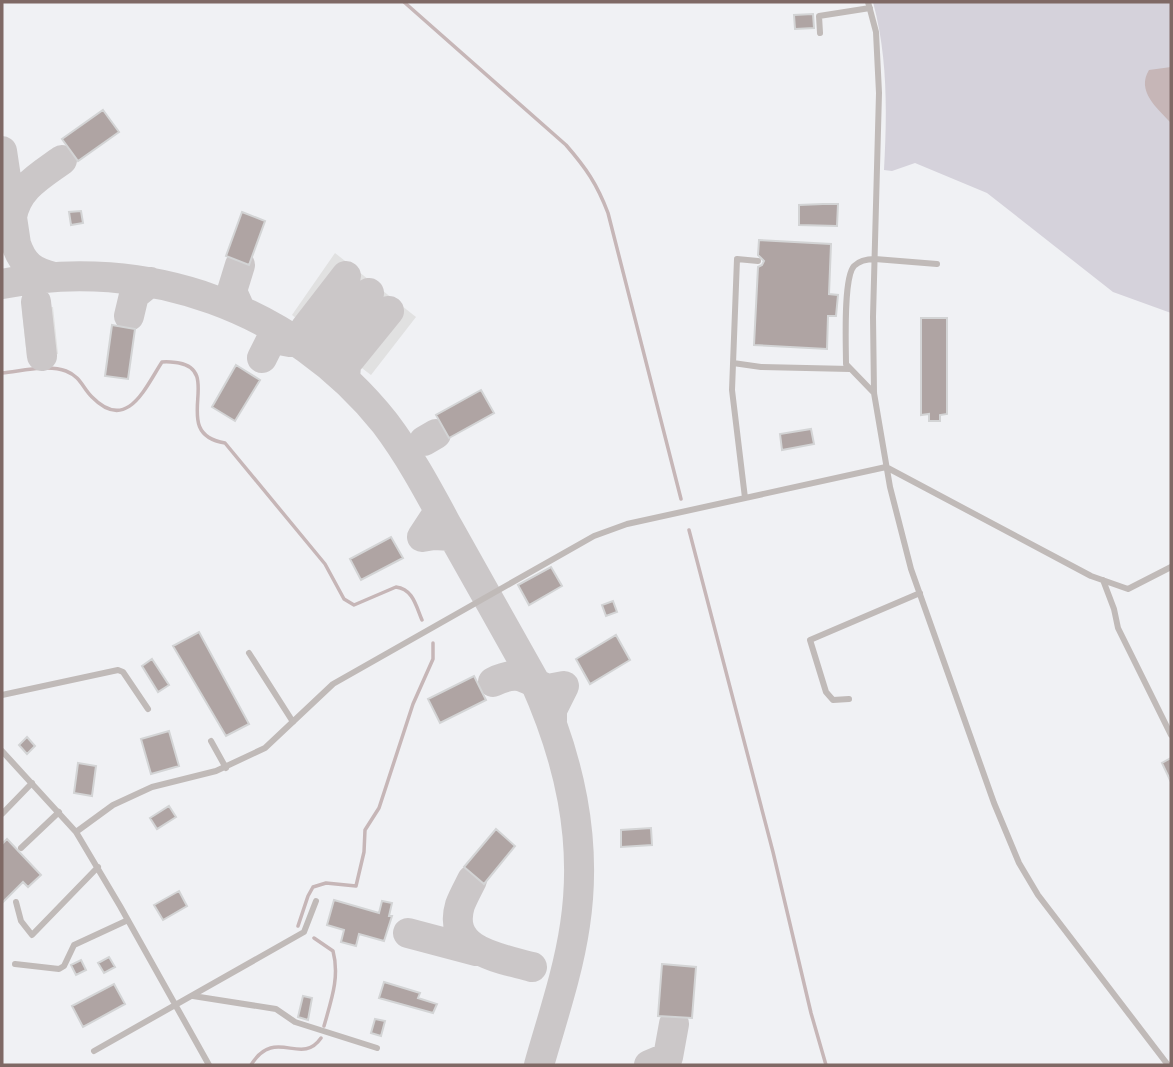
<svg xmlns="http://www.w3.org/2000/svg" width="1173" height="1067" font-family="'Varela Round',sans-serif">
  <style>
    .built { fill: #e1e1e1 }
    .green { fill: #d5d2db }
    .water { fill: #c6b6b7 }
    .lines { fill: none; stroke-linecap: round; stroke-linejoin: round }
    .stream { stroke: #c6b6b7; stroke-width: 3.5 }
    .taxiway { stroke: #cbc7c8; stroke-width: 30 }
    .building { fill: #afa4a3; stroke: #d3d4d5; stroke-width: 2 }
    .lane { stroke: #c0bab8; stroke-width: 6 }
  </style>
  <rect width="100%" height="100%" fill="#f0f1f4"/>
  <path class="built" d="M335 253 416 317 371 375 292 315Z
    M53 307 58 354 27 358 22 311Z"/>
  <path class="green" d="M873 2H1171V313L1113 292 987 193 915 163 892 171 884 170C887 113 888 58 873 2Z"/>
  <path class="water" d="M1171 67V123C1157 108 1136 91 1149 70Z"/>
  <g class="lines">
    <path class="stream" d="M404 2 566 145C586 168 597 184 608 213L681 499
      M2 373C22 371 48 364 66 371 81 377 82 387 92 397 127 433 145 388 162 362 168 361 172 362 179 363 224 371 168 434 225 443L325 564 344 599 354 605 396 587C413 589 416 606 422 620
      M689 530 773 852 811 1013 826 1065
      M298 926 308 896 313 887 326 883 356 886 364 852 365 830 379 808 413 704 433 659V643
      M314 938 333 951C340 977 331 1001 324 1026
      M251 1065C275 1026 301 1067 321 1038"/>
    <path class="taxiway" d="M2 151 16 244C23 265 33 272 54 277
      M12 217C17 188 40 176 62 160
      M240 265 232 291 240 309
      M2 284C145 255 294 308 385 423 410 456 429 492 448 527 477 578 505 629 534 680 569 758 588 839 575 925 568 973 552 1019 539 1065
      M36 302 42 356
      M129 316 134 295 150 282
      M305 329 346 276
      M262 358 270 342 274 339 290 342 294 340
      M323 361 321 358 324 348 369 293
      M345 380 346 364 389 311
      M424 441 436 434
      M439 511 422 537 434 535 453 536
      M493 682C521 669 523 679 548 689L564 686 552 710V721
      M472 880C468 888 463 897 460 905 446 952 501 958 532 967
      M408 933 476 951
      M649 1065 668 1057 674 1024"/>
  </g>
  <path class="building" d="M813 14 814 28 795 29 794 15Z
    M103 110 119 132 78 161 62 139Z
    M823 204H838L837 226 799 225V205Z
    M81 211 83 223 71 225 69 212Z
    M242 212 265 221 249 265 226 256Z
    M759 240 831 244 829 294 838 295 836 316H828L827 349 754 345 758 267 762 265 764 261 758 255Z
    M921 318H947V414L940 415V421H929V414L921 415Z
    M112 325 135 329 128 379 105 376Z
    M236 365 260 380 235 421 212 407Z
    M481 390 494 413 449 438 436 415Z
    M811 429 814 444 782 450 780 434Z
    M391 537 403 558 361 580 350 559Z
    M551 567 562 586 529 605 518 585Z
    M613 601 617 612 606 616 602 605Z
    M199 632 249 724 226 736 173 646Z
    M616 635 630 660 590 684 576 659Z
    M152 659 169 685 158 692 142 666Z
    M474 676 486 700 440 723 428 699Z
    M169 731 179 766 151 774 141 739Z
    M27 737 35 746 27 754 19 745Z
    M1171 758V782L1162 763Z
    M78 763 96 766 92 796 74 793Z
    M169 806 176 817 157 829 150 818Z
    M651 828 652 845 621 847V830Z
    M496 829 515 846 484 884 464 867Z
    M7 839 41 875 28 887 23 882 2 903V844Z
    M179 891 187 906 163 920 154 905Z
    M334 900 379 913 382 901 392 903 389 916H392L384 941 359 934 356 946 341 942 344 930 327 925Z
    M109 957 115 967 104 973 98 963Z
    M81 960 86 970 76 975 71 965Z
    M662 964 696 967 692 1018 658 1016Z
    M384 982 420 993 418 998 437 1004 433 1013 379 998Z
    M114 984 125 1004 83 1027 72 1006Z
    M303 996 312 998 308 1020 298 1017Z
    M375 1019 385 1021 381 1036 371 1033Z"/>
  <g class="lines">
    <path class="lane" d="M868 2 876 32 879 93 873 317 874 393 890 487 911 569 994 803 1019 863 1038 895 1168 1065
      M820 33 819 16 870 8
      M733 363 761 367 850 369
      M874 393 846 364C846 346 843 278 854 266 859 261 868 259 875 259L937 264
      M745 498 732 390 737 259 758 261
      M1103 580 1114 609 1118 628 1171 735
      M249 653 293 722
      M2 695 118 670 123 672 148 709
      M849 699 833 700 826 692 810 640 920 593
      M211 741 226 768
      M2 751 76 832 120 906 209 1065
      M2 814 32 783
      M76 832 113 805 152 787 216 771 265 748 333 684 594 536 627 524 886 467 1091 576 1128 589 1171 567
      M21 848 59 812
      M16 902 21 921 32 935 98 867
      M15 964 59 969 64 966 74 945 128 920
      M193 996 276 1009 295 1022 377 1048
      M94 1051 304 932 316 901"/>
  </g>
  <rect width="1173" height="1067" fill="none" stroke="#7f6965" stroke-width="7"/>
</svg>
